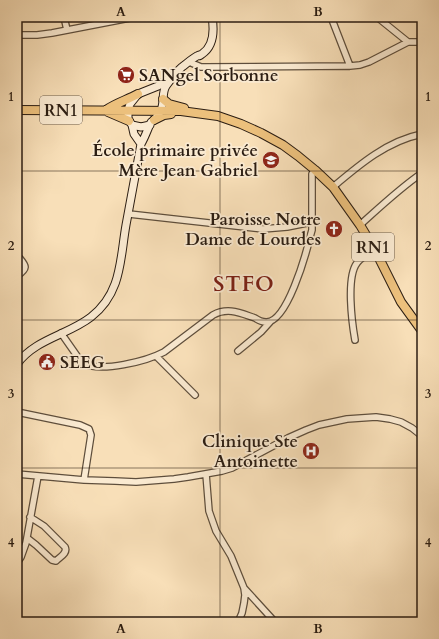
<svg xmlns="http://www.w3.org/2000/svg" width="439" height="639" font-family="Cardo,serif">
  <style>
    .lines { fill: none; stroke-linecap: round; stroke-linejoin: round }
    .street-casing { stroke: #5e4e3c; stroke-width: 8 }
    .secondary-casing { stroke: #2b1d12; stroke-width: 9 }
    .primary-casing { stroke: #2b1d12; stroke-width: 10 }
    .street { stroke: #faead1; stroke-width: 5.5 }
    .secondary { stroke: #faead1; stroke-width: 7 }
    .primary { stroke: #ecc07c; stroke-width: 8 }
    .grid { fill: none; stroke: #2b1d12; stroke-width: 1; stroke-opacity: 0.55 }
    .labels { text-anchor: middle; stroke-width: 3.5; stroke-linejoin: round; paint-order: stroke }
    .shield { fill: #faead1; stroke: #695a4b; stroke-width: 1 }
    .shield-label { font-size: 16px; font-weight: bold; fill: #2b1d12 }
    .poi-label { font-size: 17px; font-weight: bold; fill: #2b1d12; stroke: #faead1; text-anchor: end }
    .district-label { font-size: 21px; font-weight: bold; letter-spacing: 1px; fill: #7a1f14; stroke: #faead1 }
    .neatline { fill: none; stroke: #2b1d12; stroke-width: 1.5 }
    .grid-label { font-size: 13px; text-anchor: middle; font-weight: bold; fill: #2b1d12 }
  </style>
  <rect width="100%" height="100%" fill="#f8dfb8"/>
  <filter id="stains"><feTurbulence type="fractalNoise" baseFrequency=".005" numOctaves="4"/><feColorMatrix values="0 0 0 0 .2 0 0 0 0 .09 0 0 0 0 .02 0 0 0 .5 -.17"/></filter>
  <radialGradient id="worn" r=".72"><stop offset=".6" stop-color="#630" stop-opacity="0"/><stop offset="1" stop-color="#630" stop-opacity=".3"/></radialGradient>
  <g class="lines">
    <defs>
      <path id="street" d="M64 17 67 30
        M331 17 350 66
        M377 17 408 42
        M17 35H37L52 33 135 17
        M189 62 201 67H205L350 66 360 65 369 62 408 42H422
        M333 187C359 165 387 141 422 134
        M129 214 263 229 287 227 312 222
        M360 225C380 207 400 188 422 173
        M17 255C25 265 30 267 17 276
        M61 333 82 363C101 373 147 361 164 352L213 315C228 307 240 313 255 318 258 320 262 322 266 322 287 323 306 254 310 237L312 230V174L315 170
        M355 340C352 323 346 277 357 263 361 257 369 254 375 250
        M238 351 261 332 270 322
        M156 356 195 395
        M17 412 80 425 89 429 91 435 84 480
        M17 474 84 480 115 481 136 482 174 479 188 477 222 471 232 468 288 438 306 430 319 425 347 419 376 417 390 419 401 422 412 428 422 436
        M206 474 209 511 216 531 231 556 244 588 245 595 244 603 242 613 238 622
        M27 538 36 545 52 560 56 561C60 557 68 553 65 547L44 526 30 517
        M17 563 21 557 26 543 38 476
        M244 588 275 622"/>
      <path id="secondary" d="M132 125 141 127 150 125
        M141 144 134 134 132 125 128 119V110L130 104 138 94 158 86 171 77
        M17 364C35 339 68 335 91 317 122 293 120 259 126 225 131 198 136 171 141 144 145 137 147 131 150 124 152 120 151 123 154 120 158 116 161 111 162 107 164 100 162 92 166 86 171 79 176 72 182 67 186 64 193 58 197 56 202 53 197 58 202 54 214 46 214 29 212 17"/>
      <path id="primary" d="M163 99 169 104 184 108
        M17 110 181 111 218 116 241 124 261 133 283 145 298 156 315 170 333 187 360 225 375 250 401 302 422 331
        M106 110C116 103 127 100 138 94
        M108 112 129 121
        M154 120 164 115 171 114"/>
    </defs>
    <use href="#street" class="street-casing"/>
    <use href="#secondary" class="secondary-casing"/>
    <use href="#primary" class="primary-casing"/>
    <use href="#street" class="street"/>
    <use href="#secondary" class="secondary"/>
    <use href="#primary" class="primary"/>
  </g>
  <path class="grid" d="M220 17V622M17 171H422M17 320H422M17 468H422"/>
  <defs>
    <symbol id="supermarket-disc" viewBox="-11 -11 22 22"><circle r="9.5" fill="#8f2418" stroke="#faead1"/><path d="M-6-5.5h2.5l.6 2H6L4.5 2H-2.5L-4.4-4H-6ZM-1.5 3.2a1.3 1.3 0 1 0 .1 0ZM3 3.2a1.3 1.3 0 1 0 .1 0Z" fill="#fff"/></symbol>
    <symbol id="school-disc" viewBox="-11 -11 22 22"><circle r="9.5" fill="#8f2418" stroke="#faead1"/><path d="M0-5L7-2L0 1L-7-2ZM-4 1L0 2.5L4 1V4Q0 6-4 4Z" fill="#fff"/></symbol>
    <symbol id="church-disc" viewBox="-11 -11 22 22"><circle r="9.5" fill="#8f2418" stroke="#faead1"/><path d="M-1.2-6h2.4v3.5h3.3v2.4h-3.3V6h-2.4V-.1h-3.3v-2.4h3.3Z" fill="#fff"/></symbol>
    <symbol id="civic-disc" viewBox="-11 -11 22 22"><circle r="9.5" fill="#8f2418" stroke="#faead1"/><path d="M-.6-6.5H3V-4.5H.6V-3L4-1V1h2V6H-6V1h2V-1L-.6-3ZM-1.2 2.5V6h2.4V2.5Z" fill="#fff"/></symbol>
    <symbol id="hospital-disc" viewBox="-11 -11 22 22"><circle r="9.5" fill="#8f2418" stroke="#faead1"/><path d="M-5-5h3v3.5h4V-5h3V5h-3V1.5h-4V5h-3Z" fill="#fff"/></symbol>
  </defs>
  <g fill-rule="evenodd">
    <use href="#supermarket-disc" x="116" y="65" width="20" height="20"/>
    <use href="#school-disc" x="261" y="150" width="20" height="20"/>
    <use href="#church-disc" x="324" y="219" width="20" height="20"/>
    <use href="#civic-disc" x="37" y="352" width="20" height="20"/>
    <use href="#hospital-disc" x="301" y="441" width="20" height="20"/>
  </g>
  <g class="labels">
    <g class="shield">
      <rect x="40" y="96" width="42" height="28" rx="3"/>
      <rect x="352" y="233" width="42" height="28" rx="3"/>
    </g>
    <g class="shield-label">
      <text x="61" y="116">RN1</text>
      <text x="373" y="253">RN1</text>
    </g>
    <g class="poi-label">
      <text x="139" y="81" text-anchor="start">SANgel Sorbonne</text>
      <text x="258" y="156">École primaire privée<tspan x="258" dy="20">Mère Jean Gabriel</tspan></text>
      <text x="321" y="225">Paroisse Notre<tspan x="321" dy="20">Dame de Lourdes</tspan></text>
      <text x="60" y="368" text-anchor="start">SEEG</text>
      <text x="298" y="447">Clinique Ste<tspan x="298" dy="20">Antoinette</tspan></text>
    </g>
    <g class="district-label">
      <text x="244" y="291">STFO</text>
    </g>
  </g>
  <rect width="439" height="639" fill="none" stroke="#f8dfb8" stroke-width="44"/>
  <rect x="22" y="22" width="395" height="595" class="neatline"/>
  <g class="grid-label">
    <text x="121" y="16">A</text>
    <text x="318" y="16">B</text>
    <text x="11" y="101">1</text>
    <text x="428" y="101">1</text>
    <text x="11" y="250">2</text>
    <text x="428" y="250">2</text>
    <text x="11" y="398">3</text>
    <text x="428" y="398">3</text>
    <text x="11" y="547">4</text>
    <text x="428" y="547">4</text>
    <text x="121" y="633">A</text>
    <text x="318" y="633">B</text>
  </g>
  <rect width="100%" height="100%" filter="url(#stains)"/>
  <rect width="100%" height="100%" fill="url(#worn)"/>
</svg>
